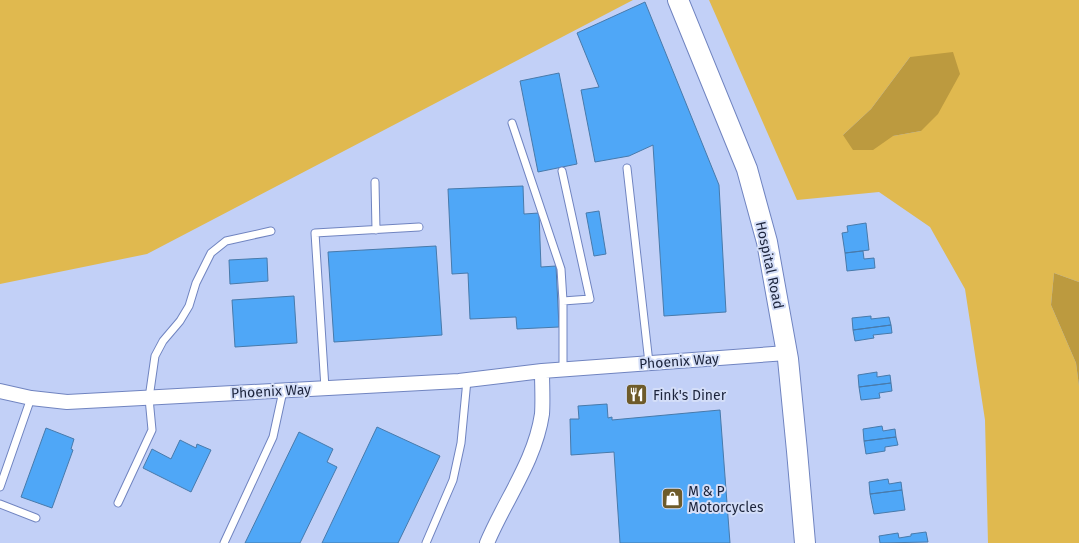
<svg xmlns="http://www.w3.org/2000/svg" width="1079" height="543" font-family="'Fira Sans',sans-serif">
  <style>
    .green { fill: #e0b94f; fill-rule: evenodd }
    .forest { fill: #bc9a3f }
    .building { fill: #4fa7f7; stroke: #487aab }
    .lines { fill: none; stroke-linecap: round; stroke-linejoin: round }
    .lane-casing { stroke: #7084c0; stroke-width: 9 }
    .street-casing { stroke: #7084c0; stroke-width: 16 }
    .secondary-casing { stroke: #7084c0; stroke-width: 22 }
    .lane { stroke: #fff; stroke-width: 7 }
    .street { stroke: #fff; stroke-width: 14 }
    .secondary { stroke: #fff; stroke-width: 20 }
    .labels { text-anchor: middle; stroke-width: 4; stroke-linejoin: round; paint-order: stroke }
    .street-label { font-size: 14px; fill: #1c243c; stroke: #d4def8 }
    .poi-label { font-size: 14px; fill: #1c243c; stroke: #d4def8; text-anchor: start }
  </style>
  <rect width="100%" height="100%" fill="#c2d0f7"/>
  <path class="green" d="M0 0H633L147 254 0 284Z
    M709 0H1079V282L1054 273 1051 305 1076 363 1079 386V543H988L985 420 965 289 930 227 879 192 797 200ZM910 57 921 131 893 136 843 135 871 109Z"/>
  <path class="forest" d="M953 52 960 74 938 114 921 131 893 136 873 150H853L843 135 871 109 910 57Z
    M1054 273 1079 282V386L1076 363 1051 305Z"/>
  <path class="building" d="M645 2 719 185 726 312 664 316 653 145 629 156 595 162 581 90 599 87 577 33Z
    M559 73 577 164 538 172 520 81Z
    M523 186 524 214 539 213 541 267 556 266 559 327 517 329 516 317 470 319 468 273 452 274 448 189Z
    M599 211 606 254 594 256 586 213Z
    M866 223 869 250 845 253 842 233 848 232 847 226Z
    M436 246 442 335 334 342 328 252Z
    M863 251 864 259 874 258 875 268 847 271 845 253Z
    M267 258 268 281 230 284 229 260Z
    M294 296 297 343 235 347 232 300Z
    M871 316V319L889 317 891 325 853 330 852 318Z
    M891 325 892 333 873 335 874 338 855 341 853 330Z
    M877 372V377L890 375 891 383 859 387 858 375Z
    M891 383 892 391 879 393 880 398 861 400 859 387Z
    M607 404 608 418 612 417V420L720 410 730 543H620L614 452 571 455 570 419H579L578 406Z
    M882 426 883 431 895 429 896 437 864 441 863 429Z
    M377 427 440 456 398 543H322Z
    M46 428 74 439 71 449 73 450 52 508 21 497Z
    M299 432 333 449 327 462 337 467 300 543H245Z
    M896 437 898 445 885 447V451L866 454 864 441Z
    M180 440 196 448 197 444 211 450 191 492 143 468 152 449 171 459Z
    M888 479 889 484 901 482 902 490 870 494 869 482Z
    M902 490 905 510 874 514 870 494Z
    M926 532 928 542 880 543 879 536 898 533 899 538 911 536V534Z"/>
  <g class="lines">
    <defs>
      <path id="lane" d="M512 123 561 269 563 301V370
        M627 168 649 363
        M562 171 590 299 563 301
        M375 182 376 230
        M325 388 315 233 419 227
        M0 487 31 398
        M118 503 152 430 149 398 155 356 163 341 180 321 189 306 196 283 211 253 226 241 271 231
        M0 504 36 518
        M224 543 273 437 283 391
        M426 543 453 480 461 443 467 380"/>
      <path id="street" d="M0 391 31 398 67 402 459 381 542 371 787 353
        M487 543C505 500 535 461 542 414 543 400 542 385 542 371"/>
      <path id="secondary" d="M678 0 747 169 767 242 788 359 797 451 805 543"/>
    </defs>
    <use href="#lane" class="lane-casing"/>
    <use href="#street" class="street-casing"/>
    <use href="#secondary" class="secondary-casing"/>
    <use href="#lane" class="lane"/>
    <use href="#street" class="street"/>
    <use href="#secondary" class="secondary"/>
  </g>
  <defs>
    <symbol id="restaurant-square" viewBox="-11 -11 22 22"><rect x="-9" y="-9" width="18" height="18" rx="4" fill="#6e5b2a" stroke="#d4def8"/><path d="M-5-6h1v4h1v-4h1v4h1v-4h1v5L-1.5 .5V6h-2V.5L-5-1ZM5-6V6H3V1.5H1.5Q1.5-4 5-6Z" fill="#fff"/></symbol>
    <symbol id="shop-square" viewBox="-11 -11 22 22"><rect x="-9" y="-9" width="18" height="18" rx="4" fill="#6e5b2a" stroke="#d4def8"/><path d="M-5-2.5h2.3a2.7 3.5 0 0 1 5.4 0H5L5.5 6h-11ZM-1.5-2.5h3a1.5 2.3 0 0 0-3 0Z" fill="#fff"/></symbol>
  </defs>
  <g fill-rule="evenodd">
    <use href="#restaurant-square" x="624" y="382" width="25" height="25"/>
    <use href="#shop-square" x="660" y="486" width="25" height="25"/>
  </g>
  <g class="labels">
    <g class="street-label">
      <text transform="translate(770 265) rotate(78)" y="5">Hospital Road</text>
      <text transform="translate(679 361) rotate(-4)" y="5">Phoenix Way</text>
      <text transform="translate(271 391) rotate(-3)" y="5">Phoenix Way</text>
    </g>
    <g class="poi-label">
      <text x="653" y="400">Fink's Diner</text>
      <text x="688" y="496">M &amp; P<tspan x="688" dy="16">Motorcycles</tspan></text>
    </g>
  </g>
</svg>
